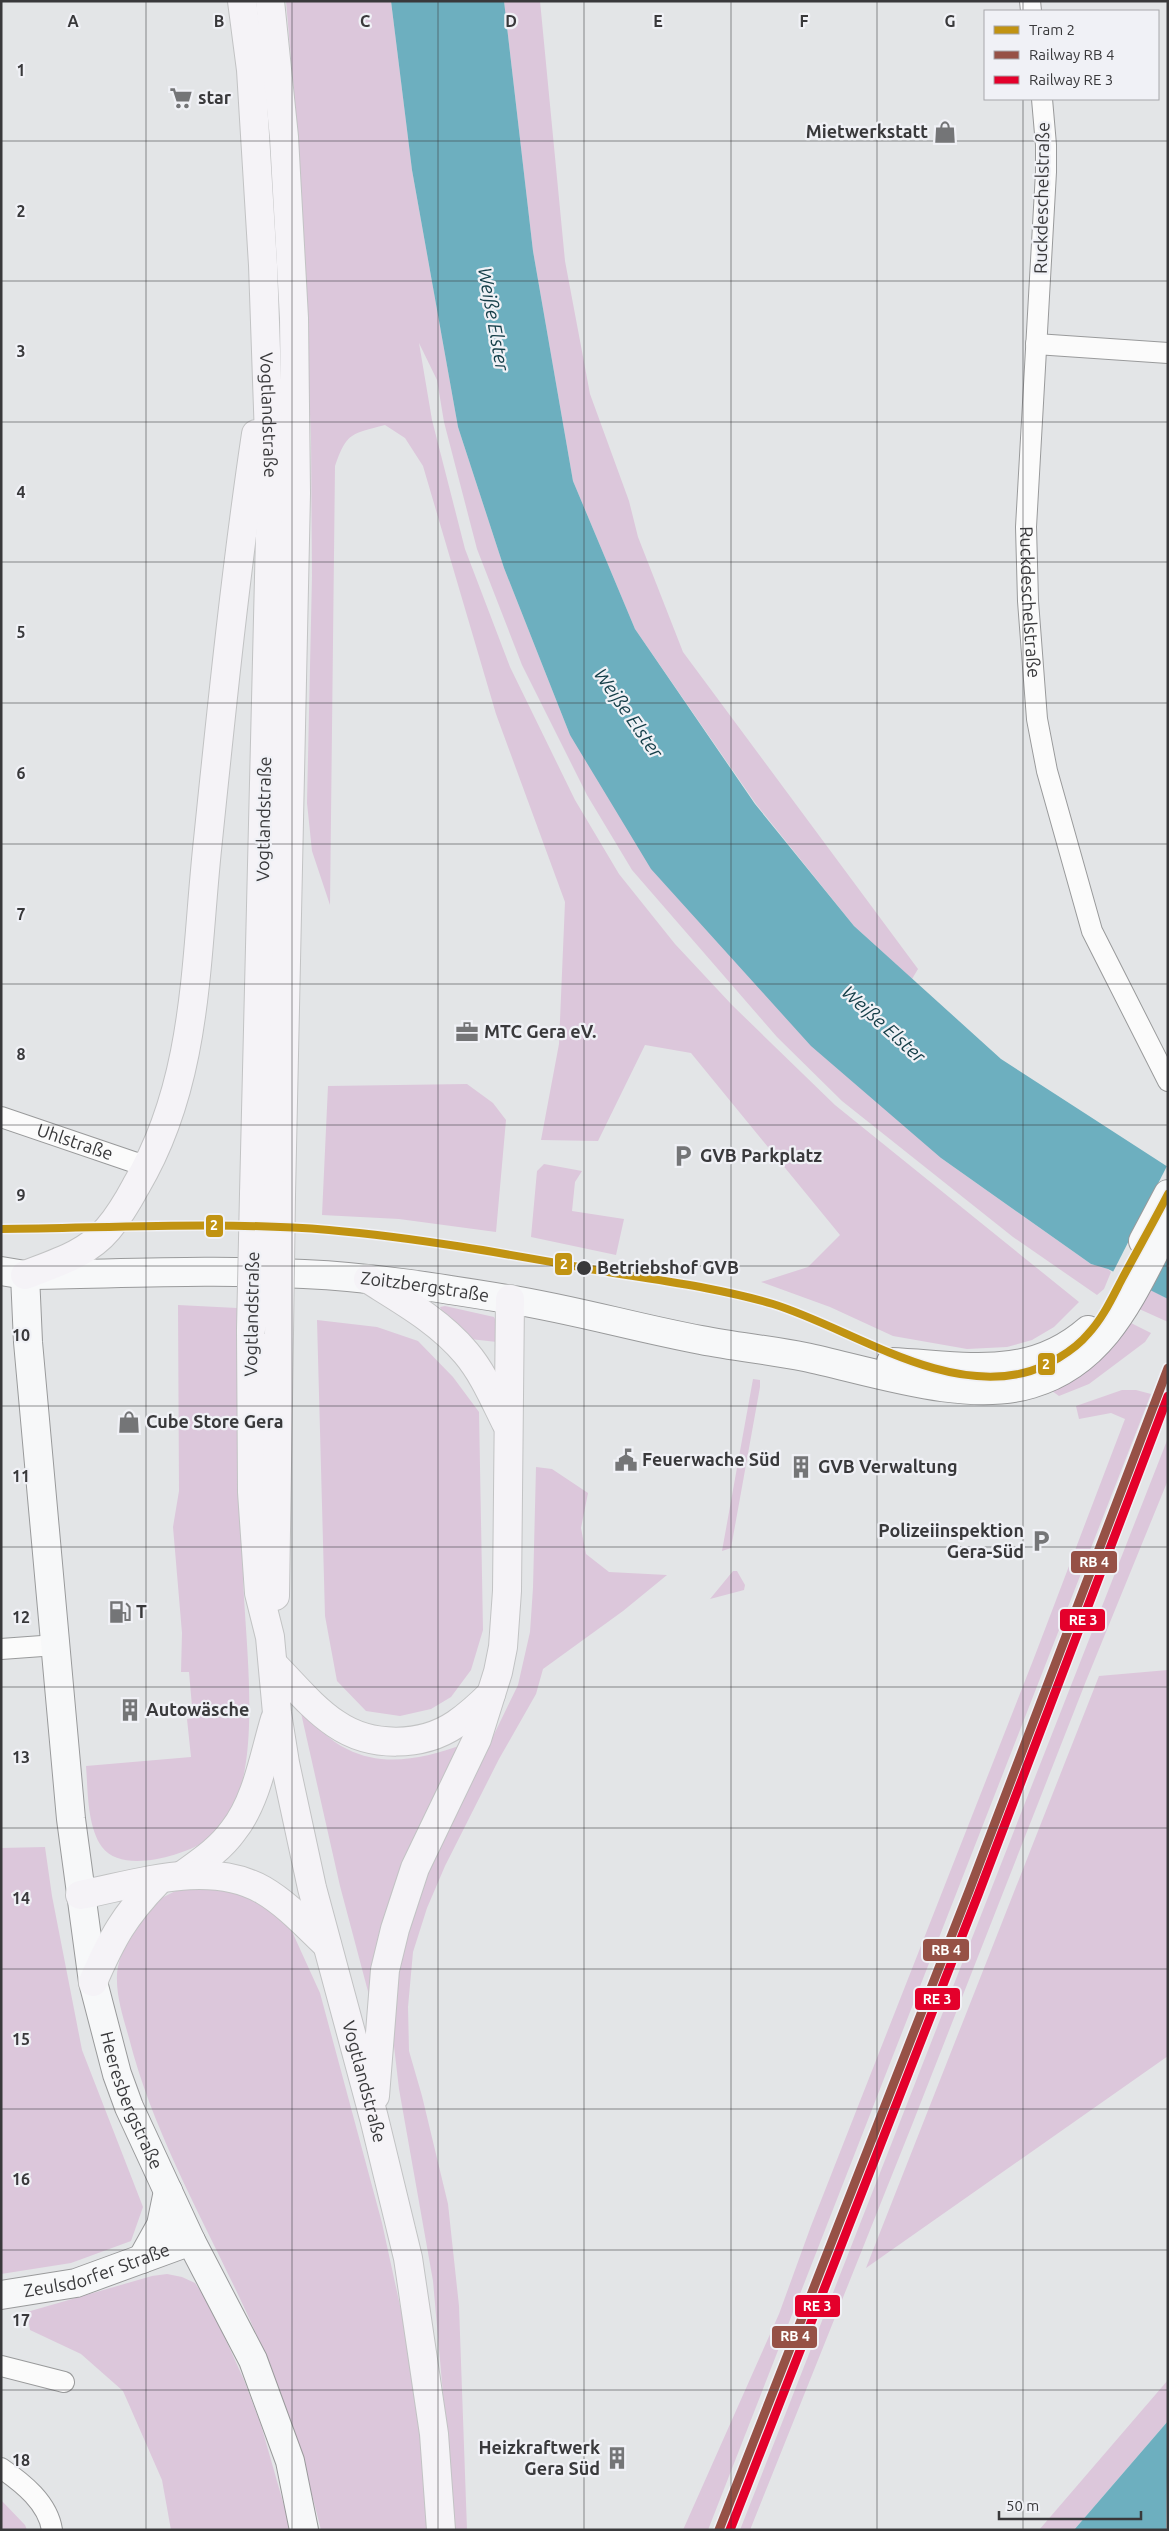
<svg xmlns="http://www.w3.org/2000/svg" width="1169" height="2531" font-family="Ubuntu,sans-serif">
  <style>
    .green { fill: #dcc7db }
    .water { fill: #6dafbf }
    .pier { fill: #e3e5e7 }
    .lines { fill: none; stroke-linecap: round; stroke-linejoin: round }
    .street-casing { stroke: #999a9b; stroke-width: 22 }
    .secondary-casing { stroke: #999a9b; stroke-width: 30 }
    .primary-casing { stroke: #c2c3c4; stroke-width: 30 }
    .street { stroke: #fbfbfb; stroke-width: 20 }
    .secondary { stroke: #f7f8f9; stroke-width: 28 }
    .primary { stroke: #f5f3f7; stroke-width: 28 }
    .primary-bridge-casing { stroke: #c2c3c4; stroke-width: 30; stroke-linecap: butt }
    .primary-bridge { stroke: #f5f3f7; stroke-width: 28 }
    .rail-1-casing { stroke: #f0f1f6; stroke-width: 12 }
    .rail-2-casing { stroke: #f0f1f6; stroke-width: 12 }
    .rail-1 { stroke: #965146; stroke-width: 9 }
    .rail-2 { stroke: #e4002b; stroke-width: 9 }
    .tram-1-casing { stroke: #f0f1f6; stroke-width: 11 }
    .tram-1 { stroke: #c19312; stroke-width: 8 }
    .grid { fill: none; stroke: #39393b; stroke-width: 1; stroke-opacity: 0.55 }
    .stop-dot { fill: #39393b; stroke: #f0f1f6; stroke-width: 2 }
    .labels { text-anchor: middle; stroke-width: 4.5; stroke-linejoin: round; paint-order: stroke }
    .poi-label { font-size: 18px; font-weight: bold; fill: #39393b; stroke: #f0f1f6; text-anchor: start }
    .street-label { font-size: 18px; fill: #39393b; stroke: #f0f1f6 }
    .stop-label { font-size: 18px; font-weight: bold; fill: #39393b; stroke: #f0f1f6; text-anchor: start }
    .water-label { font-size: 19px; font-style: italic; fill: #133d47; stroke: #f0f1f6 }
    .grid-label { font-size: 16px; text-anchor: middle; font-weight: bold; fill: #39393b; stroke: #f0f1f6; stroke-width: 4.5; stroke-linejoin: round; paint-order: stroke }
    .line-badge { stroke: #f0f1f6; stroke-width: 2 }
    .badge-label { font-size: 14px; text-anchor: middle; font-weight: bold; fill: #fff }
  </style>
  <rect width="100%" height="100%" fill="#e3e5e7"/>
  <path class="green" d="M286 1H391L412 170 458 427 504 568 570 735 941 1158 1091 1264 1108 1269 1111 1272 1104 1289 1097 1295 1013 1237 842 1101 777 1037 632 870 587 795 522 665 477 549 444 422 437 380 419 343 432 420 465 549 510 667 575 800 619 874 675 944 732 1005 835 1105 1079 1302 1054 1327 1032 1340 1007 1347 967 1349 893 1336 830 1307 761 1282 808 1267 840 1235 691 1053 645 1045 598 1141 541 1140 559 1044 565 902 496 714 423 466 405 438 385 425C351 434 347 432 335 466L330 905 312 851 307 803 312 576 311 437 298 139Z
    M504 1H540L565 261 590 394 629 501 638 537 683 652 918 969 912 979 854 926 756 804 635 629 573 481 533 251Z
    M467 1084 493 1103 506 1120 496 1232 399 1219 322 1215 328 1086Z
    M544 1164 582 1171 575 1182 572 1211 624 1219 616 1255 531 1237 537 1171Z
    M1148 1288 1168 1299V1322L1137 1308Z
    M178 1305 237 1308V1328L242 1338C241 1418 241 1497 243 1576 245 1640 261 1752 233 1808 227 1821 217 1835 204 1842 181 1856 122 1874 102 1847 87 1826 88 1791 86 1766L191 1757 187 1719 193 1718 189 1672H181L182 1633 173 1527 179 1491Z
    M445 1306 494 1317 497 1323V1342L470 1339 442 1312 440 1307Z
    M317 1320 377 1327 418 1341 453 1377 479 1412 483 1630 471 1670 451 1697 431 1709 400 1716 366 1711 337 1681 325 1616Z
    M1129 1322 1151 1333 1145 1342 1089 1384 1059 1396 1052 1391C1089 1371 1106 1358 1129 1322Z
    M753 1379 760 1380V1387L731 1548 722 1551Z
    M1122 1390H1136L1151 1394 708 2530H683L779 2314 811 2226 1034 1658 1125 1419 1111 1413 1079 1419 1076 1406Z
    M1168 1438V1480L1086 1681 912 2125 750 2530H740Z
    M536 1467 552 1469 588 1493 581 1528 586 1554 609 1572 667 1575 623 1611 543 1669 536 1694 499 1759 445 1866 427 1908 413 1952 408 2007 409 2051 422 2096 448 2204 459 2306 467 2530H455L433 2281 399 2089 392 2029V1990L411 1905 518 1685 530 1632 533 1588Z
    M733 1571H737L745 1585 744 1590 710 1599Z
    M1168 1670V2056L866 2268 1099 1676Z
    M301 1713C315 1725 330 1741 347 1749 384 1768 425 1758 462 1745L417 1830 383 1920 370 1999 340 1886Z
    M45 1847 52 1896 82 2050 143 2207 131 2241 71 2263 1 2274V1848Z
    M192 1885H232L285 1916 320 1993 382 2223 409 2347 418 2397 431 2530H321C302 2452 277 2377 243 2305 202 2217 153 2132 129 2038 123 2017 116 1996 117 1975 118 1956 133 1924 146 1910 158 1897 176 1891 192 1885Z
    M167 2274 182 2277 195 2283 211 2307 244 2380 261 2425 291 2530H171L162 2480 123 2391 81 2354 30 2330 27 2312 152 2276Z
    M1168 2380V2421L1074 2530H1039Z
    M1 2500 25 2525 27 2530H1Z"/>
  <path class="water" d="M391 1H504L533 251 573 481 635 629 755 804 854 926 1001 1059 1168 1167V1299L1108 1269 1091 1264 941 1158 811 1046 651 869 570 735 504 568 458 427 412 170Z
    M1168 2421 1166 2530H1074Z"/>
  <path class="pier" d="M1168 1164V1252L1146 1291 1112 1274Z"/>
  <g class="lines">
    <defs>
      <g id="street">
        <path d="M1030 1 1031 11"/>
        <path id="s1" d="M1042 99 1046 145V172L1026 527 1028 601 1037 719 1047 771 1092 931 1168 1081"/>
        <path d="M1036 344 1168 353"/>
        <path id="s2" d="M1 1117 148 1167"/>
        <path d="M1 1649 56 1645"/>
        <path d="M1 2366 64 2382"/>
        <path d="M1 2468C23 2483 48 2503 52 2530"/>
      </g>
      <g id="secondary">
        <path d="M1143 1241 1168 1194"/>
        <path id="s3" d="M1 1271 25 1275C118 1274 212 1269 304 1274 372 1277 440 1288 507 1299 572 1309 636 1328 701 1340 736 1347 771 1350 805 1357 871 1371 966 1404 1031 1384 1108 1361 1133 1291 1168 1226"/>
        <path id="s4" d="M25 1275 28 1342 71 1819 93 1982 117 2074 129 2107 191 2241 253 2360 290 2461 304 2530"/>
        <path d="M891 1362C963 1365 1028 1382 1088 1330"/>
        <path d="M142 2259 161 2225 168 2191"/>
        <path id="s5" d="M1 2295 76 2283 191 2241"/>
      </g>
      <g id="primary">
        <path id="s6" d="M242 1 251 70 263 265 271 495 254 1194"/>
        <path d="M270 1 284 137 294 318 296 493 281 1195"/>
        <path d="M25 1275C56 1263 87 1254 108 1229 119 1216 128 1201 136 1186 199 1080 195 959 208 840 222 704 236 568 256 434"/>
        <path d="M368 1279C403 1301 439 1321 466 1353 483 1373 494 1399 506 1423"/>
        <path id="s7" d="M251 1330 252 1492 259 1593 270 1637 277 1713 285 1763 312 1888 374 2118 408 2258 434 2434 441 2530"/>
        <path d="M275 1596 279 1334"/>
        <path d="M273 1664C293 1684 312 1708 336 1724 371 1748 422 1747 456 1724 469 1715 480 1705 491 1694"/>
        <path d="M184 1874C202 1861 220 1849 233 1831 257 1801 264 1755 275 1719"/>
        <path d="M80 1895C138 1884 208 1859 263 1890 287 1904 307 1926 327 1945"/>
        <path d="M93 1982C112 1938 124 1916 158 1881"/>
        <path d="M375 2096 385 1970 395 1929 415 1868 477 1739 498 1672 503 1647 507 1591 510 1299"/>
      </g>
    </defs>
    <use href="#street" class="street-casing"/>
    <use href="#secondary" class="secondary-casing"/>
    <use href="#primary" class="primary-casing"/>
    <use href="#street" class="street"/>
    <use href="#secondary" class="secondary"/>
    <use href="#primary" class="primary"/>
    <defs>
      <path id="primary-bridge" d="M251 1330 254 1194
        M279 1334 281 1195"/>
    </defs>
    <use href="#primary-bridge" class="primary-bridge-casing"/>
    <use href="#primary-bridge" class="primary-bridge"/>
    <defs>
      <path id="rail-1" d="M719 2530 969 1891 1168 1368"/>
      <path id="rail-2" d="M730 2530 978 1895 1168 1396"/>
    </defs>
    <use href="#rail-1" class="rail-1-casing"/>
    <use href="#rail-2" class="rail-2-casing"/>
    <use href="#rail-1" class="rail-1"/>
    <use href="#rail-2" class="rail-2"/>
    <defs>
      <path id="tram-1" d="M1 1229C110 1228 221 1221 329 1230 419 1238 507 1254 596 1270 655 1280 716 1287 773 1304 850 1328 939 1393 1023 1373 1045 1368 1074 1351 1088 1334 1103 1318 1112 1298 1122 1279 1137 1251 1153 1223 1168 1194"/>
    </defs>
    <use href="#tram-1" class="tram-1-casing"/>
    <use href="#tram-1" class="tram-1"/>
  </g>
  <path class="grid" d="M146 1V2530M292 1V2530M438 1V2530M584 1V2530M731 1V2530M877 1V2530M1023 1V11M1023 99V2530M1 141H1168M1 281H1168M1 422H1168M1 562H1168M1 703H1168M1 844H1168M1 984H1168M1 1125H1168M1 1266H1168M1 1406H1168M1 1547H1168M1 1687H1168M1 1828H1168M1 1969H1168M1 2109H1168M1 2250H1168M1 2390H1168"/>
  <defs>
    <symbol id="supermarket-bare" viewBox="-9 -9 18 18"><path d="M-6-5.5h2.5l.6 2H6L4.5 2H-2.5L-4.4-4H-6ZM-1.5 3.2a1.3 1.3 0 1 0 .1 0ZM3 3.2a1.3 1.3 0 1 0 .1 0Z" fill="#747577" stroke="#f0f1f6" stroke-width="2.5" paint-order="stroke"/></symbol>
    <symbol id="shop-bare" viewBox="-9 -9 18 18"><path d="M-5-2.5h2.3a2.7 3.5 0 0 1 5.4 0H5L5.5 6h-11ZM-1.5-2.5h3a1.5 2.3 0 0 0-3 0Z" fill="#747577" stroke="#f0f1f6" stroke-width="2.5" paint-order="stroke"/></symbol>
    <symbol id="office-bare" viewBox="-9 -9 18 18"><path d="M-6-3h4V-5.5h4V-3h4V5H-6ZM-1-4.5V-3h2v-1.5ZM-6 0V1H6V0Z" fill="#747577" stroke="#f0f1f6" stroke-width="2.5" paint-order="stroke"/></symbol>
    <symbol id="parking-bare" viewBox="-9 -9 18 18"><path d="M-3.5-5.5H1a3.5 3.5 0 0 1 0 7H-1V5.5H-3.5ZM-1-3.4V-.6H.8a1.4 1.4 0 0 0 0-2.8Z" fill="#747577" stroke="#f0f1f6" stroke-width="2.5" paint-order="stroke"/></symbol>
    <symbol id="civic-bare" viewBox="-9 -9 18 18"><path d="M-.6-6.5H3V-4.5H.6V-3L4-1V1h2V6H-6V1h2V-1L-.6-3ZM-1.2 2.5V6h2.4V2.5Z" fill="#747577" stroke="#f0f1f6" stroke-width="2.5" paint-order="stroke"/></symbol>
    <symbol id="building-bare" viewBox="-9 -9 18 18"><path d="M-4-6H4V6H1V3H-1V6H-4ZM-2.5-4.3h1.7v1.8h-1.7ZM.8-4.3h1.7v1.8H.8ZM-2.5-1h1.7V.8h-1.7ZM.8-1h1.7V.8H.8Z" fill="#747577" stroke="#f0f1f6" stroke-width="2.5" paint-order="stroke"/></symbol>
    <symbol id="fuel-bare" viewBox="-9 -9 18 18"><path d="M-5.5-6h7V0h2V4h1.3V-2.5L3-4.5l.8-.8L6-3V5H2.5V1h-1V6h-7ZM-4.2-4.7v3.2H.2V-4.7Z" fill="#747577" stroke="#f0f1f6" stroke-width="2.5" paint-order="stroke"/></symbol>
  </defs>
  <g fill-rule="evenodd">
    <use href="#supermarket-bare" x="165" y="82" width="32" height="32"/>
    <use href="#shop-bare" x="929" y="116" width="32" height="32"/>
    <use href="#office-bare" x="451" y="1016" width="32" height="32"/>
    <use href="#parking-bare" x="667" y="1140" width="32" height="32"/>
    <use href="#shop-bare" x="113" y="1406" width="32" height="32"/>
    <use href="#civic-bare" x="610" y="1444" width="32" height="32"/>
    <use href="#building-bare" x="785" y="1451" width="32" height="32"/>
    <use href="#parking-bare" x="1025" y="1525" width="32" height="32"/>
    <use href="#fuel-bare" x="104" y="1596" width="32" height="32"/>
    <use href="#building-bare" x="114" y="1694" width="32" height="32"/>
    <use href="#building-bare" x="601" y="2442" width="32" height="32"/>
  </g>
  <circle class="stop-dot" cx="584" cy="1268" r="8"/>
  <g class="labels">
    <g class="poi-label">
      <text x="198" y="104">star</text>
      <text x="928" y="138" text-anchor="end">Mietwerkstatt</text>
      <text x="484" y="1038">MTC Gera eV.</text>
      <text x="700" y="1162">GVB Parkplatz</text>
      <text x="146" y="1428">Cube Store Gera</text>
      <text x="642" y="1466">Feuerwache Süd</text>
      <text x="818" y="1473">GVB Verwaltung</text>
      <text x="1024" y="1537" text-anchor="end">Polizeiinspektion<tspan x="1024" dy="21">Gera-Süd</tspan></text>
      <text x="136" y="1618">T</text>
      <text x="146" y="1716">Autowäsche</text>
      <text x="600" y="2454" text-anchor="end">Heizkraftwerk<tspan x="600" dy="21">Gera Süd</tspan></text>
    </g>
    <g class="street-label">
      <text transform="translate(1042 198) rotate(-89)" y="6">Ruckdeschelstraße</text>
      <text dy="6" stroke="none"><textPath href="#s6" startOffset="415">Vogtlandstraße</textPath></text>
      <text dy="6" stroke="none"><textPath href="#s1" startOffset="504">Ruckdeschelstraße</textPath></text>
      <text transform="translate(264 819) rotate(-89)" y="6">Vogtlandstraße</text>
      <text dy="6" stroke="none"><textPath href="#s2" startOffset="78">Uhlstraße</textPath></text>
      <text dy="6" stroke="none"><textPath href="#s3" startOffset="425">Zoitzbergstraße</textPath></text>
      <text transform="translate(252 1314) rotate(-89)" y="6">Vogtlandstraße</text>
      <text dy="6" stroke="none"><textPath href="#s7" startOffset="764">Vogtlandstraße</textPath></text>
      <text dy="6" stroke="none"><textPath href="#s4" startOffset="835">Heeresbergstraße</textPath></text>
      <text dy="6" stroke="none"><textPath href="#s5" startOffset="99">Zeulsdorfer Straße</textPath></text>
    </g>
    <g class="stop-label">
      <text x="597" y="1274">Betriebshof GVB</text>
    </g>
    <g class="water-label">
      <text transform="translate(494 319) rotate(80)" y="7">Weiße Elster</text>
      <text transform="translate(629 713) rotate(55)" y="7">Weiße Elster</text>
      <text transform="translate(884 1024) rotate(42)" y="7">Weiße Elster</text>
    </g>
  </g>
  <g class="grid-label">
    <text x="73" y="27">A</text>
    <text x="219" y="27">B</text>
    <text x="365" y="27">C</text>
    <text x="511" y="27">D</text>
    <text x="658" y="27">E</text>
    <text x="804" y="27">F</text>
    <text x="950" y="27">G</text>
    <text x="21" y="76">1</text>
    <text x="21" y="217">2</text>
    <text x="21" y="357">3</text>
    <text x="21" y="498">4</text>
    <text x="21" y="638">5</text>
    <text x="21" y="779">6</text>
    <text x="21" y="920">7</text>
    <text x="21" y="1060">8</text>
    <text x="21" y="1201">9</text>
    <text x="21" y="1341">10</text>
    <text x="21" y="1482">11</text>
    <text x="21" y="1623">12</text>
    <text x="21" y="1763">13</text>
    <text x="21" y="1904">14</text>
    <text x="21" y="2045">15</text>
    <text x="21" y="2185">16</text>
    <text x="21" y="2326">17</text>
    <text x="21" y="2466">18</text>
  </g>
  <g class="line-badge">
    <rect x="205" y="1214" width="19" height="24" rx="5" fill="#c19312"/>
    <rect x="554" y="1252" width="19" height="24" rx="5" fill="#c19312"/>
    <rect x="1037" y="1352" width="19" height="24" rx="5" fill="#c19312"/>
    <rect x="1070" y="1550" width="48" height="24" rx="5" fill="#965146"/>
    <rect x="1059" y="1608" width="47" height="24" rx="5" fill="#e4002b"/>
    <rect x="922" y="1938" width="48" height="24" rx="5" fill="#965146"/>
    <rect x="914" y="1987" width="47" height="24" rx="5" fill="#e4002b"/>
    <rect x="794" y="2294" width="47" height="24" rx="5" fill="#e4002b"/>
    <rect x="771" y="2325" width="47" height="24" rx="5" fill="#965146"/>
  </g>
  <g class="badge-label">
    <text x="214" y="1230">2</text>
    <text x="564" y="1269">2</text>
    <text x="1046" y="1369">2</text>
    <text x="1094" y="1567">RB 4</text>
    <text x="1083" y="1625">RE 3</text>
    <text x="946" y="1955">RB 4</text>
    <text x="937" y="2004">RE 3</text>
    <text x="817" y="2311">RE 3</text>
    <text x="795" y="2341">RB 4</text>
  </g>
  <rect width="1169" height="2531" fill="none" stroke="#39393b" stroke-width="5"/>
  <rect x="984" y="10" width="175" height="90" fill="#f0f1f6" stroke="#a7a7ab"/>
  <rect x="994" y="26" width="25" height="8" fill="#c19312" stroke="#a7a7ab"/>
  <text x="1029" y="35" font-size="15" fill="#39393b">Tram 2</text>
  <rect x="994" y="51" width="25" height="8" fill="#965146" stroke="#a7a7ab"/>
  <text x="1029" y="60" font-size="15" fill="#39393b">Railway RB 4</text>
  <rect x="994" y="76" width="25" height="8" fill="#e4002b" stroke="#a7a7ab"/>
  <text x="1029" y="85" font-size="15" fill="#39393b">Railway RE 3</text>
  <path d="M999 2511v8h142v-8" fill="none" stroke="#39393b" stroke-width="2.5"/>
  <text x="1006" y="2511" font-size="15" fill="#39393b" stroke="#f0f1f6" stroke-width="4" paint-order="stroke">50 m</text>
</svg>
